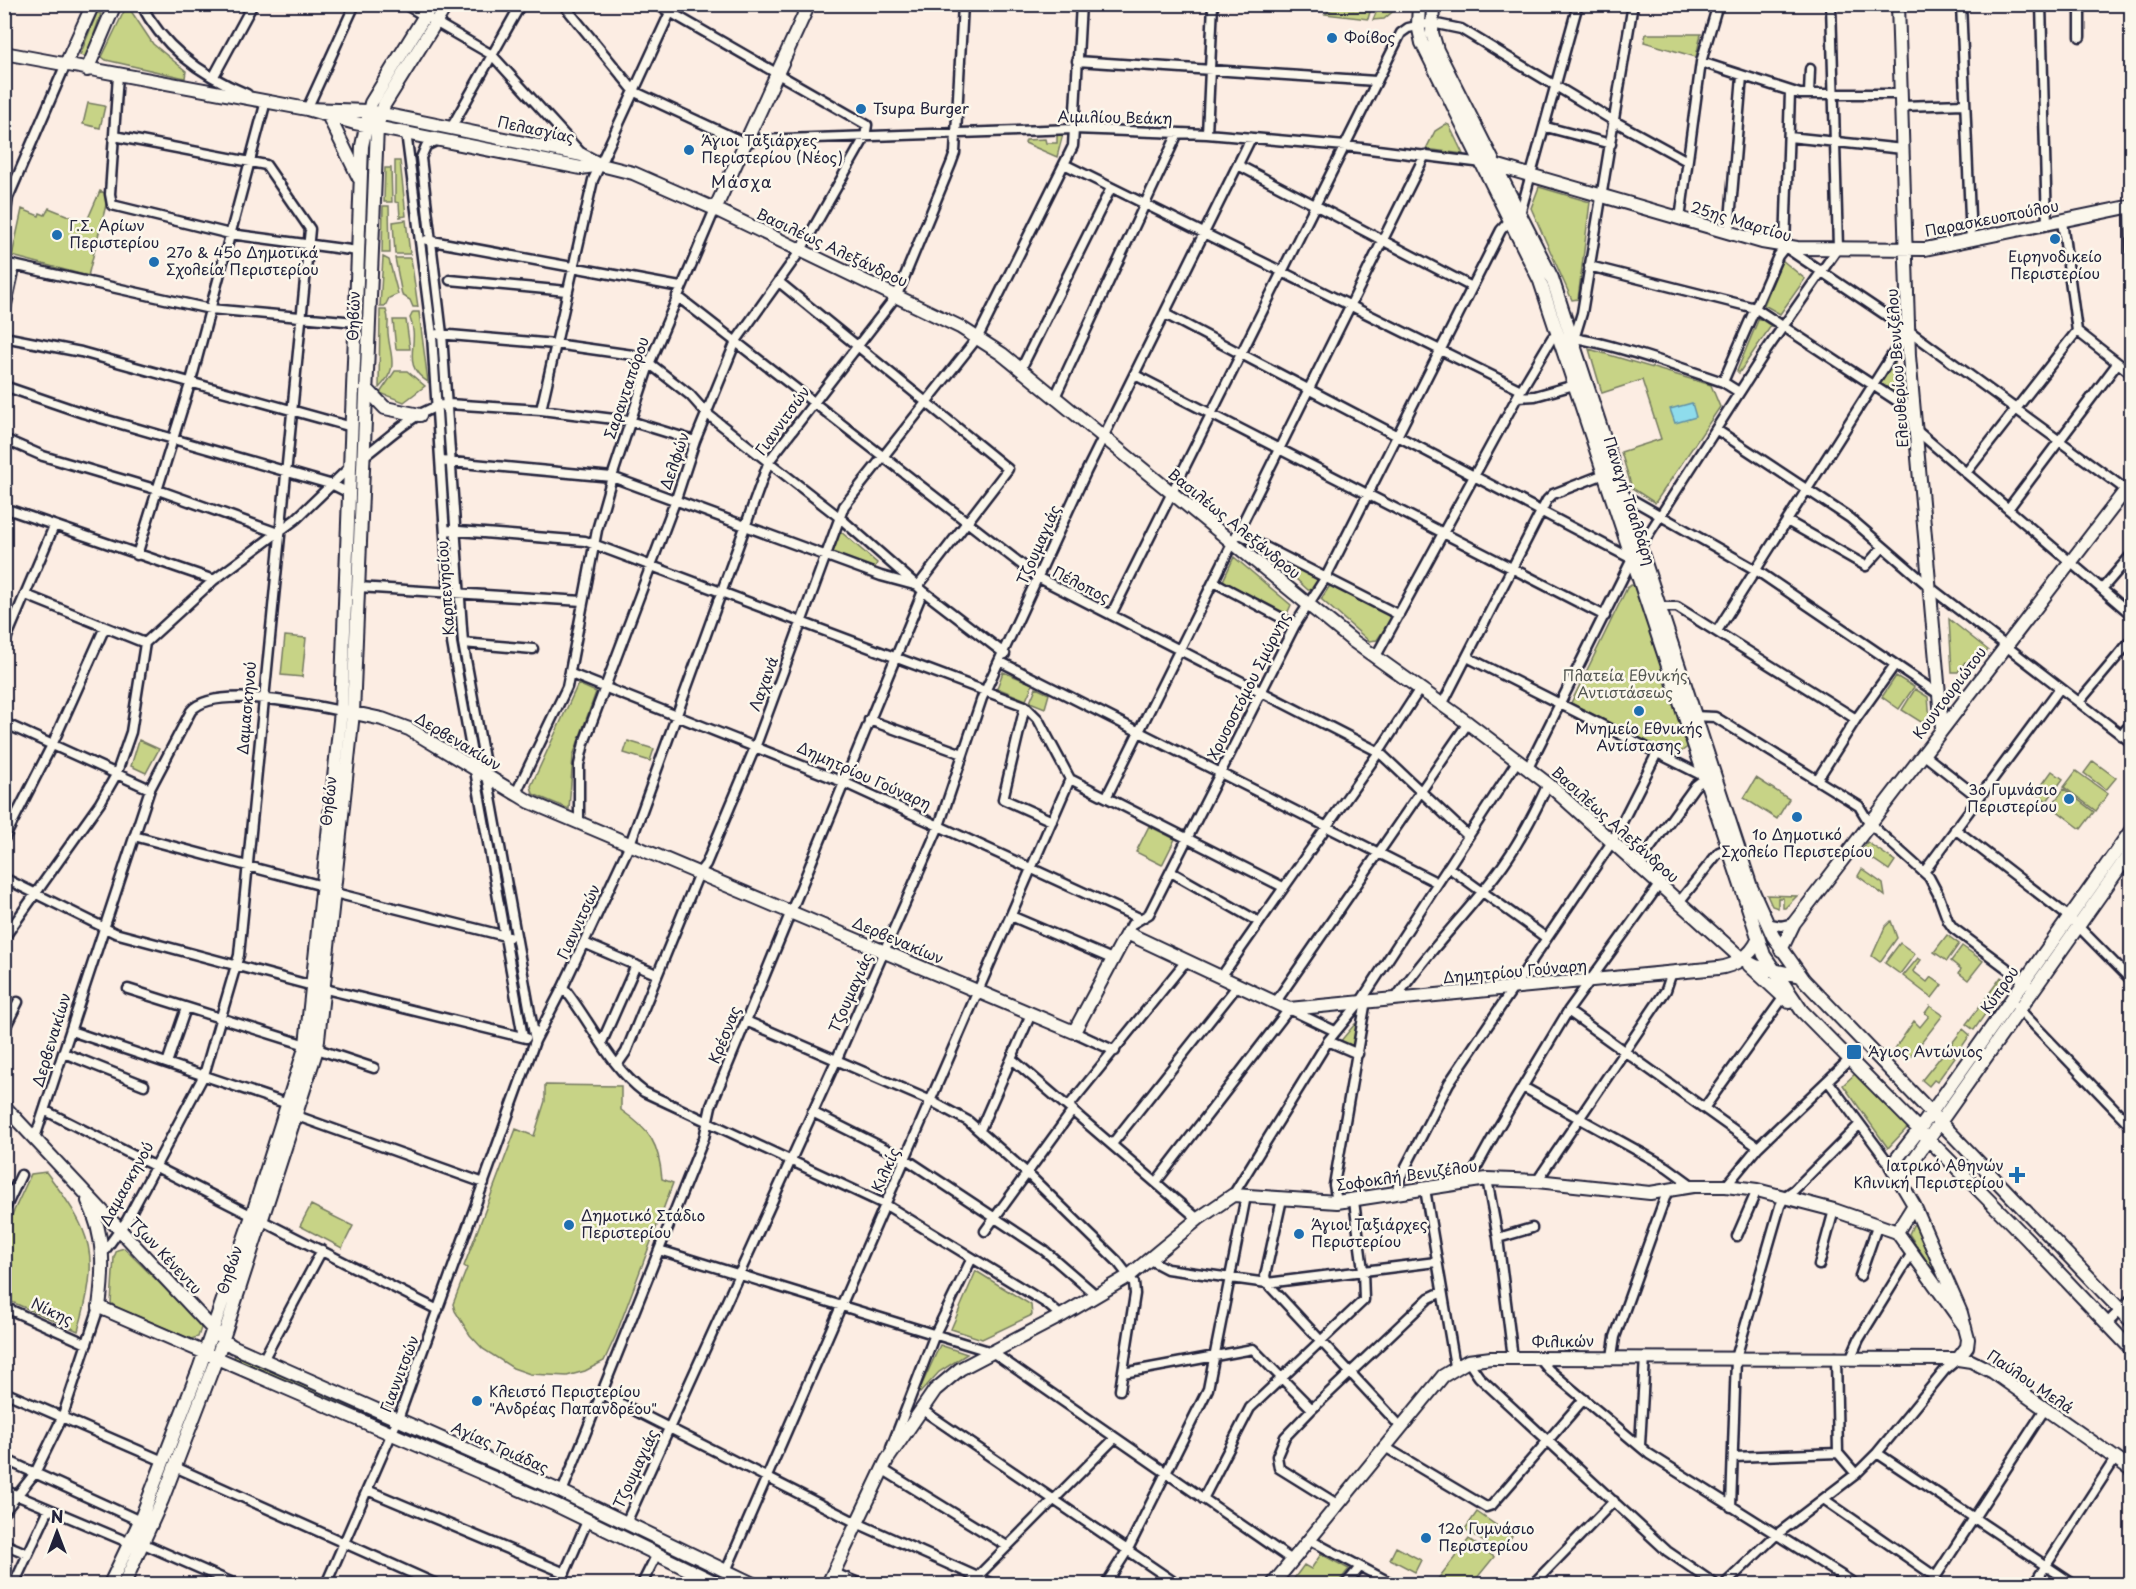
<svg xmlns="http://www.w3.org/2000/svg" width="2136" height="1589" font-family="'Playpen Sans',sans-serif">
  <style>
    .green { fill: #c7d386; stroke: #747a60; stroke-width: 1.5 }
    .water { fill: #8edcec; stroke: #6392a5; stroke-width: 1.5 }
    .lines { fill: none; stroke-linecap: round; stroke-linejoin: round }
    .street-casing { stroke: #22223b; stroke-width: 13 }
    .secondary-casing { stroke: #22223b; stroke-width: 16 }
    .street { stroke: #fbf7ec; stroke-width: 8 }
    .secondary { stroke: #fbf7ec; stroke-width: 12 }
    .poi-dot { fill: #1f6fb2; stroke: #fbf7ec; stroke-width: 2 }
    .labels { text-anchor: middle; stroke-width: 5; stroke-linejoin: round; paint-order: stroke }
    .poi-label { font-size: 15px; fill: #22223b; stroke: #fbf7ec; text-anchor: start }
    .street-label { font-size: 15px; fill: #22223b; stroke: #fbf7ec }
    .park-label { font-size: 15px; fill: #545752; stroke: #fbf7ec }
    .neighbourhood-label { font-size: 16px; letter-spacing: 1.5px; fill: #22223b; stroke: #fbf7ec }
  </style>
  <rect width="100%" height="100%" fill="#fcede3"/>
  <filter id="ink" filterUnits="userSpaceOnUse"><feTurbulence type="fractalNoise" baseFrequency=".0167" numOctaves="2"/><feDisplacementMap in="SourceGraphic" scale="12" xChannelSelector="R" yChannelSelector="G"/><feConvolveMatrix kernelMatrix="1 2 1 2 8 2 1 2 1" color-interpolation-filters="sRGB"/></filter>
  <g filter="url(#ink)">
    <path class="green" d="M127 5 153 44 186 71 185 78 106 60 102 57Z
      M1337 5H1354V8L1356 5H1372L1368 19 1325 14Z
      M1379 5 1398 7 1384 19 1373 20Z
      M97 13 101 14 86 57 80 55Z
      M1646 34H1701L1696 57 1644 42Z
      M88 103 105 106 100 128 83 124Z
      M1446 124 1449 125 1463 154 1426 149 1435 131Z
      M1057 134H1063L1057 157 1025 143 1026 140 1045 139 1046 143H1057Z
      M395 161H400L406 216 400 217 399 203 395 202Z
      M385 168H391L392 202H384Z
      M1539 187 1590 202 1578 299 1572 300 1531 208Z
      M100 191 107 194 106 205 88 276 12 256 22 209 39 216 40 213 45 215 49 208 86 223Z
      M383 206H389L390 253H382Z
      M406 220 410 254H395L393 222Z
      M383 257 389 260 398 294 389 298 385 306H380Z
      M395 258H411L418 307H413L410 300 402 295Z
      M1782 260 1805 279 1780 314 1764 305Z
      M380 310H386C390 321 387 322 388 333 390 358 400 367 379 388Z
      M413 312H419L428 382C399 364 421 345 410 318Z
      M1759 318 1771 326 1739 373 1737 371Z
      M393 320H406L410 349H396Z
      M1589 349 1711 385 1720 407 1655 503 1632 488 1621 452 1661 439 1642 380 1602 393Z
      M1894 363H1895L1898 396 1880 384Z
      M395 371H407L425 386 404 402 380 393Z
      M840 531 877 563 874 569 832 555Z
      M1268 553 1317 576 1318 579 1313 590H1308Z
      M1234 557 1291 605 1287 614 1223 581Z
      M1331 584 1391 613 1392 618 1377 640 1369 641 1321 599Z
      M1631 585 1637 587 1689 746 1675 756 1571 703 1627 588Z
      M1949 619 1988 650 1973 668 1965 662 1958 672H1952Z
      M285 636 306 638 302 677 281 675Z
      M1003 672 1033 684 1026 700 997 688Z
      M1896 676 1914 687 1899 709 1882 697Z
      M578 684 596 692 573 756 569 809 533 794 531 786Z
      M1036 688 1049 694 1045 708 1030 702Z
      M1915 689 1928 697 1930 720 1921 722 1902 710Z
      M139 740 159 749 146 773 131 766Z
      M628 741 654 749 650 761 624 753Z
      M2093 761 2116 778 2106 790 2084 773Z
      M2052 771 2063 779 2047 801 2036 793Z
      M2076 771 2108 794 2096 811 2064 787Z
      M1756 778 1789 799 1777 819 1744 798Z
      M2064 789 2094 812 2081 829 2051 806Z
      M1149 826 1175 839 1162 865 1136 852Z
      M1867 842 1895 861 1889 870 1861 851Z
      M1862 869 1883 884 1885 896 1858 876Z
      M1767 895 1797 896 1785 908H1783V898H1778V908L1772 906Z
      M1891 921 1897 938 1880 962 1872 956 1885 927Z
      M1947 935 1959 944 1947 961 1934 952Z
      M1900 943 1915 954 1900 974 1885 963Z
      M1962 946 1983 961 1968 980 1959 973 1961 969 1951 961Z
      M1918 958 1921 960 1913 971 1927 982 1931 977 1942 985 1932 998 1903 976Z
      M2001 977 2006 981 1993 1004 1985 999Z
      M1983 1002 1990 1007 1974 1030 1966 1024Z
      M1930 1006 1943 1015 1907 1061 1894 1050 1914 1021 1920 1027 1929 1016 1925 1013Z
      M1355 1024 1357 1025 1353 1047 1339 1043Z
      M1963 1029 1970 1035 1957 1054 1949 1047Z
      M1946 1050 1955 1057 1937 1082 1934 1080 1929 1086 1922 1080Z
      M1856 1073 1908 1127 1888 1148 1843 1085Z
      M545 1085 621 1086V1110C650 1130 659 1143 662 1179L673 1183 616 1335 604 1361 585 1371 567 1376 530 1374 513 1368 483 1349 470 1335 455 1311 453 1304 467 1268 464 1266 516 1129 534 1136 545 1101Z
      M46 1172C94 1235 100 1254 78 1331L5 1299V1230L31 1174Z
      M311 1205 353 1226 342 1248 300 1226Z
      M1916 1224 1938 1276V1278L1909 1234 1913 1225Z
      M124 1248 197 1320 201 1328 198 1337 191 1339 116 1307 111 1303 114 1257 117 1250Z
      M976 1271 1031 1305 1032 1315 982 1339 951 1329Z
      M940 1345 967 1354 939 1372 920 1393 919 1391Z
      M236 1353 384 1418 381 1423 234 1358Z
      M409 1429 559 1495 743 1584H730L557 1500 407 1434Z
      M1477 1512 1512 1536 1500 1553 1465 1529Z
      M1469 1539 1494 1557 1472 1584H1434Z
      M1396 1547 1421 1560 1415 1572 1390 1559Z
      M1321 1554 1349 1569 1337 1584H1290L1304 1565 1311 1569Z"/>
    <path class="water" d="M1692 403 1696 417 1675 423 1670 409Z"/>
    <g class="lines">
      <defs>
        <path id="street" d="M141 4C163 47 203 76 247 94
          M404 4 492 55 582 154
          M563 4 635 92 745 143 756 140 1074 129 1207 134 1345 146 1483 163
          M1961 4 1971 241
          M2041 4 2047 225
          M2080 4V37
          M1077 61 1376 81
          M1701 62 1800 94H1901
          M118 75 110 194 112 205 230 234 358 251
          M214 76 253 4
          M1809 94 1810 69
          M1902 106 1964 104
          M307 109 355 4
          M1546 127 1611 144
          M451 128 521 4
          M406 132 432 335 452 643 523 1037
          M1207 134 1213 4
          M1789 137 1903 149
          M438 140 426 146 421 158 442 334 463 643 535 1040
          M1064 164 1521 390
          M1238 165 1472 287
          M2130 207 2132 285
          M1680 219 1701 62 1718 4
          M4 226 8 198 65 66
          M1729 232 1742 76
          M427 240 680 287
          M1785 247 1908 330 2125 489
          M1785 247 1790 92
          M4 263 210 309 356 322
          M1589 266 1755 308 1914 412
          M450 280 567 291
          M677 296 1039 578 1379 752 1468 836
          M1165 314 1632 559
          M4 316 15 266
          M2077 331 2132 374
          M438 334 555 344 640 356 690 395 706 413 839 517 923 591 1005 654
          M4 337 81 352 352 427
          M1574 339 1582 313 1633 4
          M1021 369 1111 188
          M1135 375 1605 616
          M1723 382 1778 256 1785 247
          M4 386 83 413 333 485 349 493
          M1055 397 1178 133
          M1518 397 1535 396 1578 384
          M541 410 593 180 674 4
          M1717 430 1850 518 1932 589 2132 743
          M1916 430 2132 615
          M4 439 43 456 158 490 278 533
          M363 457C388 439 417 408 448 404L541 410 630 421 695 441
          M441 461 612 477 881 576 918 586 1008 469 779 282
          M1966 473 2077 331 2062 221
          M1624 495 1756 570 1940 695
          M4 508 214 580
          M2008 509 2117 364
          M1787 521 1866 566 1883 547
          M446 530 585 541 1025 706 1038 719 1070 779 1283 887
          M1238 533 1399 615
          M1639 549 1766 351 1838 248 1831 4
          M137 555 191 381 266 101 262 100
          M1214 582 1295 625
          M358 587 583 601
          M2102 589 2132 554
          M26 595 145 643
          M1655 607H1677L1856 719
          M1111 615 1401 33 1408 28 1432 23 1461 29 1614 121 1687 161
          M1717 631 1908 330
          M463 643 533 649
          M4 644 54 526
          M1467 657 1707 778
          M1375 658 1521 390 1552 338C1578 330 1692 372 1723 382L1739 392
          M1001 662 1438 883
          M571 674 843 782 1139 918
          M2079 702 2132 639
          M1442 705 1547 500 1553 494 1607 473
          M1025 706 1003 799 1052 821
          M1692 716 1715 717 1859 806 1870 824 1929 877 1938 894 1948 921 1953 928 2028 984
          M869 720 963 754
          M4 723 150 789
          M2121 735 2132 723
          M1923 754 1979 798
          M1528 768 1632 559
          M1817 780 1856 719 1894 666
          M515 795 567 687 597 530 612 477 650 362 715 209
          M1107 796 1425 155
          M579 822V765L584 743 676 499 695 441 736 341 801 250 865 137 867 125 656 4
          M1955 829 2069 917 2132 981
          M134 836 323 886
          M4 839 52 745 105 627
          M1638 865 1695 786 1704 779
          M1448 867 1545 937
          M1171 872 1259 922
          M1924 872 2060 688
          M4 878 115 933 313 986 526 1038
          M335 893 509 937
          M1679 902 1719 852 1731 847
          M1011 916 1112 959
          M1766 923 1781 926 1794 923
          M1127 933 1132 924 1149 914 1295 625 1326 577 1501 230 1511 219 1520 214 1578 4
          M4 938 100 803 116 775 131 732 145 643 214 580 296 519 350 467
          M584 943 656 974
          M1221 977 1379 752 1419 690
          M563 987C590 1020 609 1066 644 1092L886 1205 1046 1303 1061 1316
          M128 989 306 1045
          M1396 998C1428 950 1470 911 1503 865 1521 840 1535 812 1548 784
          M1275 1003 1468 723
          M2016 1006 2132 1127
          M1568 1011 1758 1147
          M746 1021 931 1101 968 1121 1027 1173 1117 1261 1134 1283 1135 1294 1120 1390
          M4 1030 18 1002
          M71 1031 288 1104
          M1074 1032 1115 1051
          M1328 1041 1358 1054
          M602 1042 636 965
          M317 1049 374 1068
          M64 1053 144 1085
          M1012 1059 1198 1219
          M167 1063 186 1008
          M617 1065 626 1052 699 873 706 864 756 745 844 506 978 337 1073 146 1081 4
          M1828 1081 1891 1166
          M1523 1087 1667 1167 1693 1186
          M1068 1107 1186 961
          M1705 1107 1783 998
          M46 1111 438 1310
          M812 1112 906 1159 1045 1251 1097 1296
          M297 1116 484 1183
          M980 1130 1031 1014
          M35 1138 150 789 191 711C213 684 311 705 341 711
          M1112 1144 1238 985
          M1487 1179 1498 1238 1513 1358
          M1472 1181 1476 1168 1498 1128 1568 1011 1659 885
          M1537 1181 1666 990 1672 972
          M1156 1182 1289 1009 1335 1031
          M1726 1186 1758 1147 1850 1059
          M4 1188 13 1192
          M1425 1189 1455 1366
          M1396 1193 1401 1176 1449 1083 1612 842 1657 753
          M1233 1195 1328 1041 1361 1001 1518 760
          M1282 1199 1265 1276 1267 1283 1401 1427
          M1337 1202 1334 1185 1365 1006 1361 1001
          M4 1211 21 1175
          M985 1231 1073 1110
          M1737 1236 1757 1190
          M1498 1238 1532 1228
          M659 1250 992 1352 1292 1560
          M103 1253 127 1220 204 1075 239 955 310 229 266 165 114 136
          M1148 1259 1167 1269 1267 1283 1436 1262
          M1819 1265 1834 1210
          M1860 1276 1878 1224
          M4 1307 87 1344
          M2106 1324 2132 1298
          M1612 1357 1615 1337 1667 1192
          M1836 1357 1838 1453 1856 1474
          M1851 1357 1859 1339 1912 1253
          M1539 1358 1549 1370 1649 1454 1855 1584
          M263 1360 322 1250
          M1468 1361 1479 1377 1667 1551 1715 1584
          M1123 1373 1253 1349 1312 1409
          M4 1392 163 1461
          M602 1394 857 1523 993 1584
          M921 1409 1177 1584
          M1640 1445 1645 1357
          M1385 1447 1486 1507 1492 1505 1584 1399
          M891 1448 935 1334 972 1258
          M1877 1453 2073 1584
          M1734 1457 1838 1453
          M4 1459 140 1521
          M175 1467 436 1584
          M882 1469 1007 1546
          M4 1490 130 1543
          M367 1490 565 1573
          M562 1492 704 1138 711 1106 923 591
          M1203 1499 1250 1408 1364 1300 1363 1270 1354 1201
          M1825 1500 1936 1577
          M1337 1504 1279 1468 1277 1456 1285 1437 1312 1409 1429 1298 1442 1292
          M1731 1507 1736 1358 1780 1206 1785 1196 1794 1190 1860 1124
          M4 1512 35 1473 62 1418 99 1307
          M626 1523 836 1061 939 826 982 698 1086 472 1251 138
          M1308 1539 1393 1584
          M4 1544 28 1554
          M144 1544 235 1584
          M726 1571 1070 779
          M834 1573 861 1584
          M14 1584 49 1509
          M326 1584 398 1419 535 1041 563 987 630 844 769 461 897 295 951 164 955 153 963 4
          M560 1584 587 1521
          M642 1584 657 1554
          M970 1584 1115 1438
          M1106 1584 1127 1551 1208 1389 1246 1196
          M1346 1584 1360 1567
          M1533 1584 1614 1501
          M1725 1584 1776 1535 1856 1474 1877 1453 1945 1370 1958 1359
          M1931 1584 2045 1409
          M2034 1584 2115 1459"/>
        <path id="secondary" d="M1419 4 1418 25 1422 43 1540 281 1764 955 1802 1011 2027 1239 2132 1350
          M1433 4 1432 33 1437 50 1552 278 1751 887 1773 936 1804 980 2132 1322
          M1898 4 1909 356 1942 728
          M4 53 307 109 355 123 581 168 601 165
          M65 66 93 4
          M87 70 115 4
          M307 109 368 111 582 155 601 165 633 173 715 209 960 327 1002 354 1353 641 1468 723 1548 784 1742 959 1756 966 1800 976
          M328 115 359 178
          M1495 165 1762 242 1797 248 1925 249 2132 206
          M715 209 809 4
          M366 388 385 408 420 415
          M345 711 382 719 409 729 530 802 1074 1032 1127 933 1289 1009 1718 968C1735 966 1751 956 1758 940
          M1781 950 1794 923 2132 482
          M1749 965 1789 1002
          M4 1106 223 1340 232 1346 562 1492 753 1584
          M1900 1179 2132 850
          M88 1201C105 1236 104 1269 99 1307L556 1505 718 1584
          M1897 1232 1914 1205
          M1958 1359 1967 1347 1968 1339 1961 1313 1914 1205 1891 1166 1919 1130 2132 829
          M110 1584 140 1521 199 1369 252 1216 306 1045 341 711 362 146 371 103 432 4
          M124 1584 162 1500 217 1357 317 1049 353 713 377 127 384 105 447 4
          M828 1584 887 1460 935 1390 960 1369 1061 1316 1129 1276 1198 1219 1233 1195 1337 1202 1487 1179 1537 1181 1650 1193 1693 1186H1726L1757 1190 1834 1210 1897 1232 1965 1327
          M1273 1584 1443 1376 1468 1361 1491 1358 1958 1359 1971 1361 1993 1372 2132 1470"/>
      </defs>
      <use href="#street" class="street-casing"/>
      <use href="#secondary" class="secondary-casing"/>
      <use href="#street" class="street"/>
      <use href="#secondary" class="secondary"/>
    </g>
  </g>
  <g class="poi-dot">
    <circle cx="1332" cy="38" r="6"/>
    <circle cx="861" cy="109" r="6"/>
    <circle cx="689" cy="150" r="6"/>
    <circle cx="57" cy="235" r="6"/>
    <circle cx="2055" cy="239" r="6"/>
    <circle cx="154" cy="262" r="6"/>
    <circle cx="1639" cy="711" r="6"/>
    <circle cx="2069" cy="799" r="6"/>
    <circle cx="1797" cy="817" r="6"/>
    <rect x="1846" y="1044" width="16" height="16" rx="3"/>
    <path d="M2014 1166h6v6h6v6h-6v6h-6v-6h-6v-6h6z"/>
    <circle cx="569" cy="1225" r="6"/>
    <circle cx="1299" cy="1234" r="6"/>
    <circle cx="477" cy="1401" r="6"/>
    <circle cx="1426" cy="1538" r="6"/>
  </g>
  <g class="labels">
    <g class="poi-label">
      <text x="1344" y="43">Φοίβος</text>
      <text x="873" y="114">Tsupa Burger</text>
      <text x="701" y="146">Άγιοι Ταξιάρχες<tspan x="701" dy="17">Περιστερίου (Νέος)</tspan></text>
      <text x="69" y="231">Γ.Σ. Αρίων<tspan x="69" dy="17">Περιστερίου</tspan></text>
      <text x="166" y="258">27ο &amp; 45ο Δημοτικά<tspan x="166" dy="17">Σχολεία Περιστερίου</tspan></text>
      <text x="2055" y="262" text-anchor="middle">Ειρηνοδικείο<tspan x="2055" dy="17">Περιστερίου</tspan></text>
      <text x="1639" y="734" text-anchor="middle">Μνημείο Εθνικής<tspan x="1639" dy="17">Αντίστασης</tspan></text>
      <text x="2057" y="795" text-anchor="end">3ο Γυμνάσιο<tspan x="2057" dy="17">Περιστερίου</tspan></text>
      <text x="1797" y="840" text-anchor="middle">1ο Δημοτικό<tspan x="1797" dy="17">Σχολείο Περιστερίου</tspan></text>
      <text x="1868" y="1057">Άγιος Αντώνιος</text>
      <text x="2004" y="1171" text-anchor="end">Ιατρικό Αθηνών<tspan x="2004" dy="17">Κλινική Περιστερίου</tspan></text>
      <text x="581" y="1221">Δημοτικό Στάδιο<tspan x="581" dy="17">Περιστερίου</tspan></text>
      <text x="1311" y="1230">Άγιοι Ταξιάρχες<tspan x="1311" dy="17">Περιστερίου</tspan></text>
      <text x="489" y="1397">Κλειστό Περιστερίου<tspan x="489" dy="17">"Ανδρέας Παπανδρέου"</tspan></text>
      <text x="1438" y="1534">12ο Γυμνάσιο<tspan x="1438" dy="17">Περιστερίου</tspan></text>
    </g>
    <g class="street-label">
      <text transform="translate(1115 118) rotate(1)" y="5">Αιμιλίου Βεάκη</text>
      <text transform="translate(536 130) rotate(12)" y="5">Πελασγίας</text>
      <text transform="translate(1992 219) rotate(-11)" y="5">Παρασκευοπούλου</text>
      <text transform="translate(1741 222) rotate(17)" y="5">25ης Μαρτίου</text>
      <text transform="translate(832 248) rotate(25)" y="5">Βασιλέως Αλεξάνδρου</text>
      <text transform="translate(354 316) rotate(-88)" y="5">Θηβών</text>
      <text transform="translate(1898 368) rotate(-94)" y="5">Ελευθερίου Βενιζέλου</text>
      <text transform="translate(627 388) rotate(-71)" y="5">Σαρανταπόρου</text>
      <text transform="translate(783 421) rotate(-54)" y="5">Γιαννιτσών</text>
      <text transform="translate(675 461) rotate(-71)" y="5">Δελφών</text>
      <text transform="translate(1629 501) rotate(72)" y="5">Παναγή Τσαλδάρη</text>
      <text transform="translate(1234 524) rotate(39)" y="5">Βασιλέως Αλεξάνδρου</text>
      <text transform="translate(1039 545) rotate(-66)" y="5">Τζουμαγιάς</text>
      <text transform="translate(1081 585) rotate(27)" y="5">Πέλοπος</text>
      <text transform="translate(446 588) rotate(-94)" y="5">Καρπενησίου</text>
      <text transform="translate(764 684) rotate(-70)" y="5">Λαχανά</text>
      <text transform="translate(1249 686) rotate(-63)" y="5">Χρυσοστόμου Σμύρνης</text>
      <text transform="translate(1950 693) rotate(-53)" y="5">Κουντουριώτου</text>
      <text transform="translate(247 708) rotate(-85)" y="5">Δαμασκηνού</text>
      <text transform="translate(458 742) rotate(31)" y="5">Δερβενακίων</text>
      <text transform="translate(864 776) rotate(24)" y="5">Δημητρίου Γούναρη</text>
      <text transform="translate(329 801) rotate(-84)" y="5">Θηβών</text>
      <text transform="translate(1615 825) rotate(42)" y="5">Βασιλέως Αλεξάνδρου</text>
      <text transform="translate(579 922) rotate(-65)" y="5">Γιαννιτσών</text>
      <text transform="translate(898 941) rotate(23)" y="5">Δερβενακίων</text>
      <text transform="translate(1515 972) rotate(-5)" y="5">Δημητρίου Γούναρη</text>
      <text transform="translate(2000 990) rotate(-55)" y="5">Κύπρου</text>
      <text transform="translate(851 993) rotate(-66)" y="5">Τζουμαγιάς</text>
      <text transform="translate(725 1035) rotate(-68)" y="5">Κρέσνας</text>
      <text transform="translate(52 1040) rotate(-73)" y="5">Δερβενακίων</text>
      <text transform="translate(886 1170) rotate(-66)" y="5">Κιλκίς</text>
      <text transform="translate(1407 1176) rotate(-8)" y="5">Σοφοκλή Βενιζέλου</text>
      <text transform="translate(127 1184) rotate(-61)" y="5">Δαμασκηνού</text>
      <text transform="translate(165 1256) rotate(47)" y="5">Τζων Κένεντυ</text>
      <text transform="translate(230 1270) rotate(-72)" y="5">Θηβών</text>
      <text transform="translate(52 1312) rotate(25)" y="5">Νίκης</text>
      <text transform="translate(1563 1342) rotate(-1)" y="5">Φιλικών</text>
      <text transform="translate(400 1374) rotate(-69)" y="5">Γιαννιτσών</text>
      <text transform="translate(2030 1382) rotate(34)" y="5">Παύλου Μελά</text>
      <text transform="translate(500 1448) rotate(24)" y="5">Αγίας Τριάδας</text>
      <text transform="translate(636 1469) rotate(-65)" y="5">Τζουμαγιάς</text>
    </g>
    <g class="park-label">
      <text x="1625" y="681">Πλατεία Εθνικής<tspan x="1625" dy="17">Αντιστάσεως</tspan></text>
    </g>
    <g class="neighbourhood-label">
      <text x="742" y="188">Μάσχα</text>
    </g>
  </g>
  <rect width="2136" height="1589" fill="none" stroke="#fbf7ec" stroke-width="24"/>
  <rect x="12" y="12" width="2112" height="1565" fill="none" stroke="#22223b" stroke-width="2" filter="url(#ink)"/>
  <g transform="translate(57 1532)" stroke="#fbf7ec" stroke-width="4.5" paint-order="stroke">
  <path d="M0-4.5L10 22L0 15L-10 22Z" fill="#22223b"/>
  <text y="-9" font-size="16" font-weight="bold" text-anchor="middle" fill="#22223b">N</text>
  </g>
</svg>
